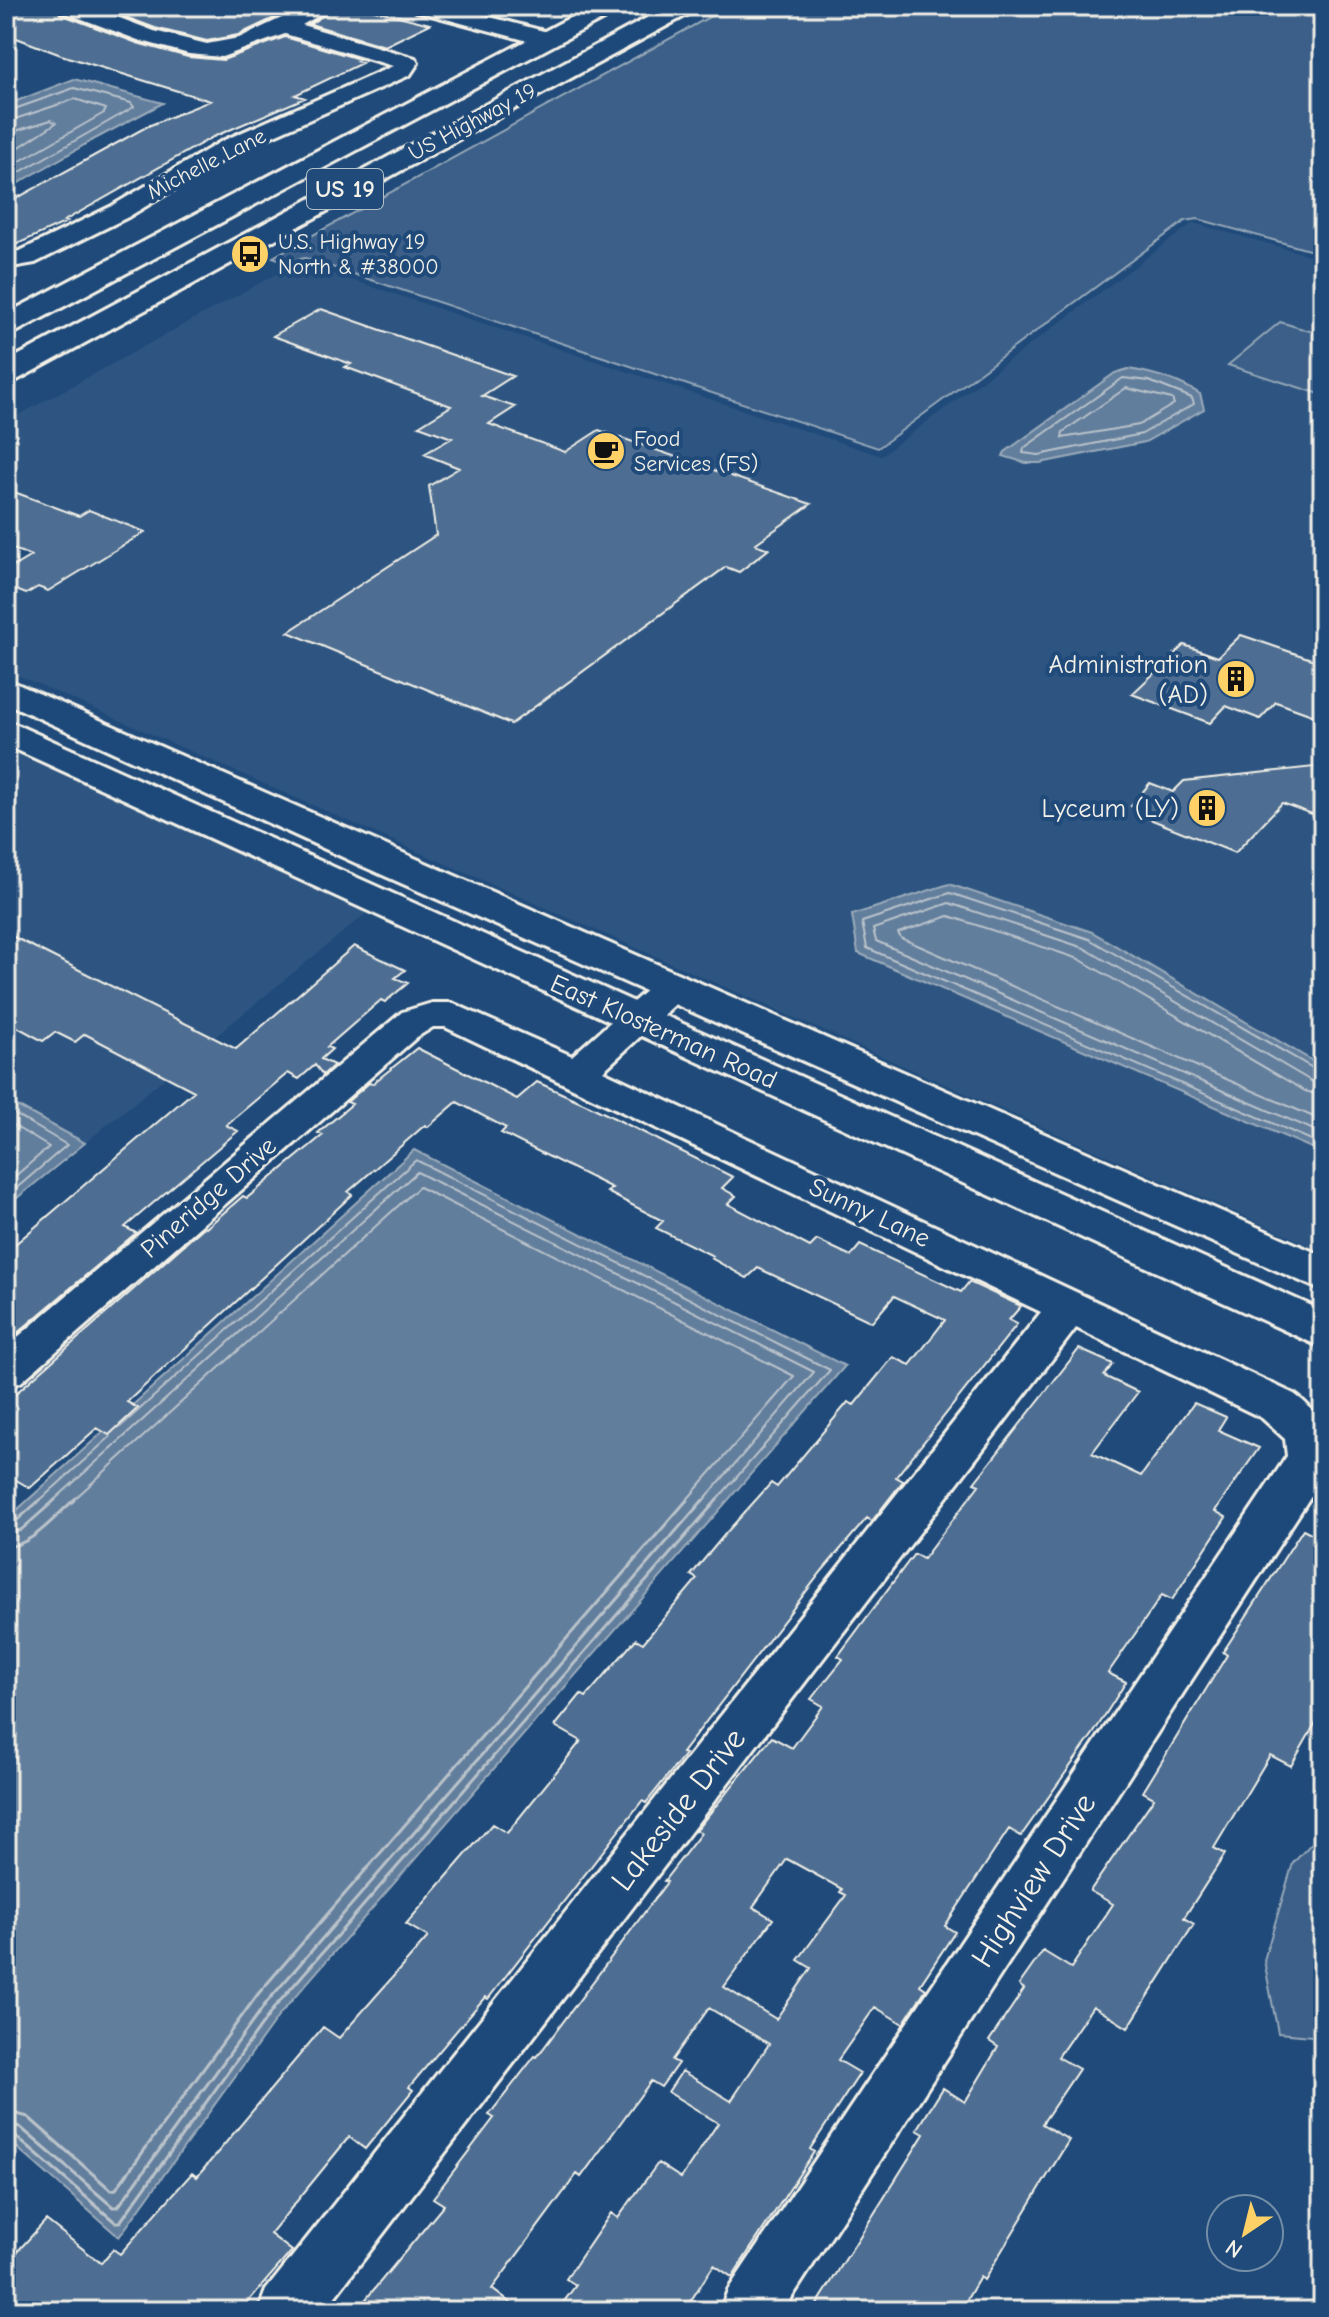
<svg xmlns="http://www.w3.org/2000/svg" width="1329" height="2317" font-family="'Comic Neue',sans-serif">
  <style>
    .built { fill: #2d5581 }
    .green { fill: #3a5f88; stroke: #97a8b8; stroke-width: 2 }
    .water { fill: #627e9d; stroke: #9cacbb; stroke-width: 2 }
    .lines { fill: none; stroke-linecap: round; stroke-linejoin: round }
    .shore-far1 { stroke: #bac3ca; stroke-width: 2 }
    .shore { stroke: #bac3ca; stroke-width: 3 }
    .building { fill: #4d6e92; stroke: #f4f1e8; stroke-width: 2; fill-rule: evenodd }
    .street-casing { stroke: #f4f1e8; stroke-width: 6 }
    .secondary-casing { stroke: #f4f1e8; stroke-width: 6 }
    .highway-casing { stroke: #f4f1e8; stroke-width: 6 }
    .street { fill: #1f4a7a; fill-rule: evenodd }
    .secondary { fill: #1f4a7a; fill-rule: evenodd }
    .highway { fill: #1f4a7a; fill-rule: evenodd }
    .labels { text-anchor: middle; stroke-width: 8; stroke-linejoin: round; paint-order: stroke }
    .far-street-label { font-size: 22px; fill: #f4f1e8; stroke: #1f4a7a }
    .far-poi-label { font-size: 22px; fill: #f4f1e8; stroke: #1f4a7a; text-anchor: start }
    .shield { fill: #1f4a7a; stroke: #b4bfc7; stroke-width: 2 }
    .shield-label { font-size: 24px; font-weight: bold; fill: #f4f1e8 }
    .poi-label { font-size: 26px; fill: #f4f1e8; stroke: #1f4a7a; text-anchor: end }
    .street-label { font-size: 26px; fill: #f4f1e8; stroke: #1f4a7a }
    .near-street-label { font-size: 32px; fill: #f4f1e8; stroke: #1f4a7a }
  </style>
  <rect width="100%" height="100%" fill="#1f4a7a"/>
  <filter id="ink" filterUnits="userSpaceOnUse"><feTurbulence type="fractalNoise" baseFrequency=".0125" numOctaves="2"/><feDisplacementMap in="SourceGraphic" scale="16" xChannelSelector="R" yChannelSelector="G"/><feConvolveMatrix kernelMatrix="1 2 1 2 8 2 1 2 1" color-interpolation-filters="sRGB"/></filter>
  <g filter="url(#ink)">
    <path class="built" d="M1193 223 1323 259V1251L6 670V569L87 522 6 489V422L298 262 881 456Z
      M6 743 369 911 85 1143 6 1100Z"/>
    <path class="green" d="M729 6H1323V254L1198 219 1185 221 878 448 305 258 286 262 273 257Z
      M1280 322 1323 335V395L1228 365Z
      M1323 1831V2037L1278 2033 1264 1960 1293 1863Z"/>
    <path class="water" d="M74 79 163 103 93 140 10 188 6 187V105Z
      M1128 369C1154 373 1178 380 1200 394L1204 409 1145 442 1040 463H1026L1003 456 1005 452 1115 373Z
      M949 884 1092 932 1323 1067V1153L858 953 852 915Z
      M6 1100 85 1143 6 1207Z
      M414 1150 845 1366 280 2014 119 2237 6 2138V1520Z"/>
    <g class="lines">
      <path class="shore-far1" d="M6 112 74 88 131 103 134 107 6 180
        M6 122 75 99 106 109 104 113 6 169
        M6 134 51 120 56 123 6 156
        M1123 378 1149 381 1192 398 1194 404 1142 434 1039 455 1023 453 1024 448Z
        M1126 388 1172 399 1174 404 1139 425 1062 438 1063 432Z
        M1323 1074 1089 939 950 893 862 922 867 948 1323 1145
        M1323 1084 1311 1081 1084 948 949 903 873 929 876 941 1323 1134
        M1323 1096 1305 1091 1079 959 949 916 898 933 901 938 1323 1121
        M6 1109 67 1145 6 1197
        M6 1121 49 1147 6 1184
        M119 1428 416 1160 830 1370 715 1502
        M38 1502 110 1437
        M52 1502 417 1172 814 1372 702 1502
        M71 1502 419 1187 794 1376 685 1502"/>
      <path class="shore" d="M6 1525 14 1523 40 1500
        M6 1535 21 1530 55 1500
        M6 1547C33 1545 54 1517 74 1500
        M6 2111 28 2117 111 2190 116 2189 258 1994 687 1500
        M6 2123 20 2127 113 2207H118L267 2002 703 1500
        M6 2133 14 2135 115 2222H120L274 2008 717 1500"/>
    </g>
    <path class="building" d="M6 6H55L60 14 137 43 188 57 223 60 285 37 359 59 356 61 362 63 295 95 305 98 213 137 64 221 67 222 6 249V204L148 126 210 101 61 55 6 34Z
      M96 6H300L238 35 207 41 155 28Z
      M338 6H359L430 24 385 46 310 24Z
      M321 309 513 376 482 396 515 407 489 424 565 452 599 430 811 504 755 544 769 549 739 572 726 567 511 724 288 632 436 535 429 486 459 468 424 454 452 438 419 426 451 406 345 367 351 364 273 336Z
      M6 489 79 516 89 510 145 532 48 591 38 587 26 594 6 586V571L31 556 6 546Z
      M1241 635 1323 663V719L1276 702 1260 719 1226 706 1210 723 1132 694 1184 645 1218 657Z
      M1323 766V818L1282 803 1235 853 1137 814 1142 810 1131 806 1150 783 1173 792 1184 781Z
      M6 933 236 1049 354 946 405 970 395 978 408 983 385 1002 381 1000 327 1047 332 1049 321 1059 334 1065 323 1075 315 1065 299 1079 288 1073 226 1125 238 1131 125 1227 136 1233 16 1334 6 1328V1252L194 1091 85 1034 75 1042 55 1032 43 1041 6 1021Z
      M417 1048 517 1099 537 1082 590 1106 733 1177 722 1188 736 1196 728 1204 810 1247 817 1240 851 1256 860 1245 961 1292 969 1282 1021 1306 1009 1320 1017 1324 896 1477 903 1481 872 1521 867 1518 822 1571 682 1753 685 1754 646 1803 642 1801 488 1999 485 1997 409 2087 413 2090 365 2149 349 2137 270 2234 292 2251 240 2311H6V2264L46 2220 101 2263 113 2249 120 2254 192 2173 197 2177 323 2027 339 2038 428 1937 406 1924 492 1824 507 1833 581 1741 555 1726 581 1694 586 1697 636 1639 643 1643 697 1579 691 1575 726 1533 771 1483 777 1487 848 1402 854 1405 893 1357 910 1365 945 1320 894 1296 872 1322 758 1268 747 1278 711 1258 713 1256 656 1228 663 1221 607 1192 612 1188 501 1133 506 1128 457 1102 428 1127 425 1125 348 1192 352 1195 127 1402 138 1408 109 1435 97 1428 30 1488 6 1474V1402L204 1227 206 1228 243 1196 247 1198 323 1135 318 1133 352 1104 347 1102 369 1083 372 1084Z
      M1079 1349 1113 1364 1104 1376 1138 1392 1092 1453 1141 1476 1194 1403 1226 1417 1218 1430 1259 1448 1215 1511 1226 1517 1172 1600 1162 1595 1108 1673 1126 1682 1093 1734 1021 1836 1009 1829 945 1926 955 1932 920 1985 926 1989 903 2024 875 2007 838 2060 860 2073 810 2149 814 2152 732 2277 714 2265 684 2311H557L576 2285 566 2279 611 2213 618 2218 658 2163 681 2178 718 2123 668 2092 682 2071 731 2101 769 2044 709 2008 672 2060 678 2063 661 2087 651 2081 581 2177 577 2174 492 2289 521 2311H356L444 2205 433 2198 494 2118 489 2115 535 2056 537 2057 667 1882 664 1881 701 1833 696 1830 772 1737 792 1748 823 1706 811 1699 843 1659 838 1656 914 1554 923 1559 979 1485 974 1483ZM787 1859 842 1889 840 1892 846 1895 798 1960 811 1968 776 2019 724 1987 773 1919 753 1907Z
      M1303 1529 1323 1539V1710L1291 1766 1270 1755 1214 1848 1225 1854 1184 1918 1194 1924 1128 2028 1093 2006 1058 2057 1079 2069 1042 2124 1069 2140 984 2280 980 2277 960 2311H813L924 2134 917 2130 943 2088 965 2102 998 2047 989 2041 1024 1989 1019 1985 1043 1951 1071 1968 1113 1904 1090 1891 1154 1798 1143 1792 1227 1655 1223 1652Z"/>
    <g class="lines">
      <defs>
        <path id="street" d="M58 6H88L154 31 207 44 239 38 307 6H335L302 25 415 58 418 63 410 75 238 151 128 217 35 263 6 268V252L20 251 110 207 222 141 393 66 285 34 222 57 189 54 138 40 61 11Z
          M413 6H448L555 34 558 39 547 46 416 11Z
          M671 976 684 980 690 988 684 996 603 1071 1294 1394C1329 1419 1323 1438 1323 1477L783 2311H720L728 2290 1287 1456 1285 1439 1262 1418 1076 1328 324 2311H258L266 2290 1041 1312 445 1027H433L417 1037 21 1382 6 1387V1347L402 1012 432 1003H452L572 1056 658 980Z"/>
        <path id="secondary" d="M6 679 1323 1256V1291L360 865 6 703Z
          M6 720 1323 1311V1348L6 745Z"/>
        <path id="highway" d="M592 6H622L618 11 16 332 6 335V314Z
          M669 6H698L694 11 17 380 6 383V362Z"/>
      </defs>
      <use href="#street" class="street-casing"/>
      <use href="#secondary" class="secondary-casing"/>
      <use href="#highway" class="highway-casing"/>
      <use href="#street" class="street"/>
      <use href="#secondary" class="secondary"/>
      <use href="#highway" class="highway"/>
    </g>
  </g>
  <defs>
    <symbol id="bus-disc" viewBox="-11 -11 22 22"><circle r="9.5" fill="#ffd166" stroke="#1f4a7a"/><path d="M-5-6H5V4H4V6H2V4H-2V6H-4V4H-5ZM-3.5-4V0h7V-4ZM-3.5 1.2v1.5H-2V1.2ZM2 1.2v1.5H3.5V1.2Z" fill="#111"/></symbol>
    <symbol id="cafe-disc" viewBox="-11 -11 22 22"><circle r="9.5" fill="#ffd166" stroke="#1f4a7a"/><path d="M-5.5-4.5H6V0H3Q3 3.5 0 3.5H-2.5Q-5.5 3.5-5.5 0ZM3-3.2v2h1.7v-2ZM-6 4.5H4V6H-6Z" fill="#111"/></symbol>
    <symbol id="building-disc" viewBox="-11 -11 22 22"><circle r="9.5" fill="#ffd166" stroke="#1f4a7a"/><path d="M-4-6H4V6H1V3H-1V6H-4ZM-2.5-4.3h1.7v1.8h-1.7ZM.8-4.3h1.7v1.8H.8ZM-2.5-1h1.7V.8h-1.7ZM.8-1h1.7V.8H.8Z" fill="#111"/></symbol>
  </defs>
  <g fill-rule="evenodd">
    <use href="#bus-disc" x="228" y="232" width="44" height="44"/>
    <use href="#cafe-disc" x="584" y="429" width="44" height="44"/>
    <use href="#building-disc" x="1214" y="657" width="44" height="44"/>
    <use href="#building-disc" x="1185" y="786" width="44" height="44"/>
  </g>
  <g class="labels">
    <g class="far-street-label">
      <text transform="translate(472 121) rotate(-28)" y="8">US Highway 19</text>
      <text transform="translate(206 163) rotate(-27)" y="8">Michelle Lane</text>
    </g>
    <g class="far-poi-label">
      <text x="278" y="249">U.S. Highway 19<tspan x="278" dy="25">North &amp; #38000</tspan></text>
      <text x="634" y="446">Food<tspan x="634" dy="25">Services (FS)</tspan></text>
    </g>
    <rect class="shield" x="307" y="169" width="76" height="40" rx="6"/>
    <g class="shield-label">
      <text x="345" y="197">US 19</text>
    </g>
    <g class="poi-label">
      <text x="1208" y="673">Administration<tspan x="1208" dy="30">(AD)</tspan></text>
      <text x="1179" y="817">Lyceum (LY)</text>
    </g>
    <g class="street-label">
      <text transform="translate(664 1031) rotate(24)" y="9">East Klosterman Road</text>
      <text transform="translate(208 1197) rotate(-41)" y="9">Pineridge Drive</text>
      <text transform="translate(870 1212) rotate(25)" y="9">Sunny Lane</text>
    </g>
    <g class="near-street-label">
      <text transform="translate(678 1809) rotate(-52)" y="11">Lakeside Drive</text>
      <text transform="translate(1033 1880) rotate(-57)" y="11">Highview Drive</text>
    </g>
  </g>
  <rect width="1329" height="2317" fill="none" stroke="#1f4a7a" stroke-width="32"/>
  <rect x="16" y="16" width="1297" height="2285" fill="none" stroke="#f4f1e8" stroke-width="3" filter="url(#ink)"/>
  <g transform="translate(1245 2233) rotate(215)"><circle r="38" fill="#1f4a7a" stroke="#748da6" stroke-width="2"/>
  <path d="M0-6L14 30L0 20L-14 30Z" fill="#ffd166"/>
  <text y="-12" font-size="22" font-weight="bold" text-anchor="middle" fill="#f4f1e8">N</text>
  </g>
</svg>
